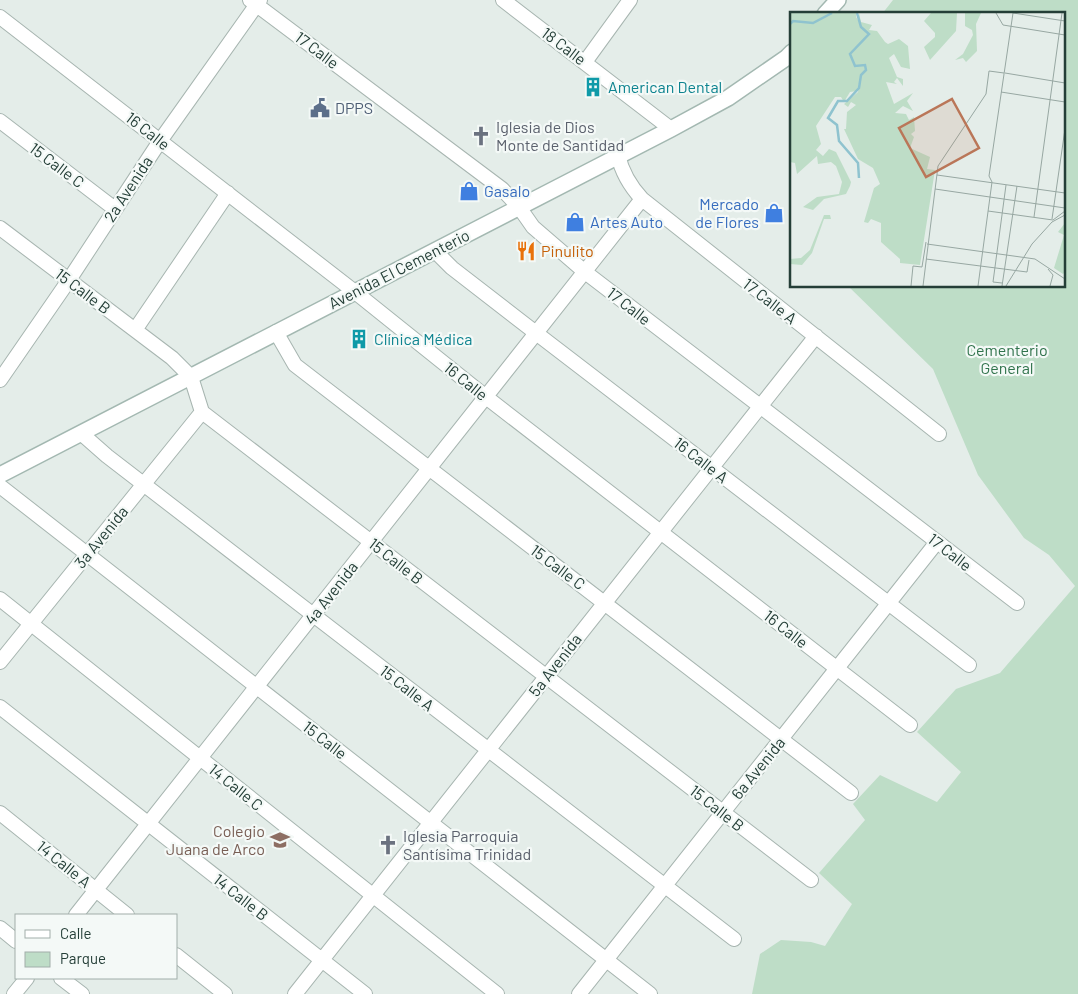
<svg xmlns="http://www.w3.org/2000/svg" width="1078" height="994" font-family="Barlow,sans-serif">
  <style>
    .green { fill: #beddc7 }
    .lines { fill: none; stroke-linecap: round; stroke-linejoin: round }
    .minor-casing { stroke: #a7b5b0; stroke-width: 16 }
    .secondary-casing { stroke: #a3b8b1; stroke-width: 18 }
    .minor { stroke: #fff; stroke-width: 14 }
    .secondary { stroke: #fff; stroke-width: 15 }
    .labels { text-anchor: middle; stroke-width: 4.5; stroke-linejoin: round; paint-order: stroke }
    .street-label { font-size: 16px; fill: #243e37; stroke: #f4f9f7 }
    .culture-label { font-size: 16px; fill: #0d838f; stroke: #f4f9f7; text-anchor: start }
    .service-label { font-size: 16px; fill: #4e5e75; stroke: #f4f9f7; text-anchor: start }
    .worship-label { font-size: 16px; fill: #5b616d; stroke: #f4f9f7; text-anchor: start }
    .shop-label { font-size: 16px; fill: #366cbe; stroke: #f4f9f7; text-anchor: start }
    .food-label { font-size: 16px; fill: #c56008; stroke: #f4f9f7; text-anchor: start }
    .park-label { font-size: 16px; fill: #30734c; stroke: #f4f9f7 }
    .education-label { font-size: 16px; fill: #785e54; stroke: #f4f9f7; text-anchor: end }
    .inset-river { fill: none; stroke: #8fc3cf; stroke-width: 2.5 }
    .inset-road { fill: none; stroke: #97a7a2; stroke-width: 1 }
    .view { fill: #ba7658; fill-opacity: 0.15; stroke: #ba7658; stroke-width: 2.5 }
    .inset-edge { fill: none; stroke: #243e37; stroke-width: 2.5 }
  </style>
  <rect width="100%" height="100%" fill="#e4ede9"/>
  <path class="green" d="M893 0H1078V994H752L760 954 781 940 811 942 825 946 852 904 819 873 865 820 853 804 880 775 937 802 961 772 917 732 956 689 1000 673 1075 586 1049 555 1024 538 978 475 933 369 848 286H1064V14H882Z"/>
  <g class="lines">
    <defs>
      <path id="minor" d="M250 0 502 189 519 207 533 227 585 272 1017 603
        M503 0 671 129
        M0 17 355 292 486 397 910 725
        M585 62 630 0
        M0 121 115 209
        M618 155C622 173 630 186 642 199L939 434
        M0 228 172 358 191 377 202 412 811 880
        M435 251 452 268 536 333 969 665
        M135 330 228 193
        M276 332 295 365 851 793
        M0 380 69 280 160 141 260 0
        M82 434 107 456 734 939
        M0 486 650 994
        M0 599 497 994
        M0 662 202 412
        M0 707 365 994
        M0 813 127 915
        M76 915 642 199
        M0 928 16 941
        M176 955 225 994
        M61 978 82 994
        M14 994 27 978
        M295 994 816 336
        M579 994 937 542"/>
      <path id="secondary" d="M825 14 838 0
        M0 475 671 129 728 98 786 58 792 52"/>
    </defs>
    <use href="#minor" class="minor-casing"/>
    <use href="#secondary" class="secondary-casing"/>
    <use href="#minor" class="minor"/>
    <use href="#secondary" class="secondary"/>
  </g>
  <defs>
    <symbol id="building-bare" viewBox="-9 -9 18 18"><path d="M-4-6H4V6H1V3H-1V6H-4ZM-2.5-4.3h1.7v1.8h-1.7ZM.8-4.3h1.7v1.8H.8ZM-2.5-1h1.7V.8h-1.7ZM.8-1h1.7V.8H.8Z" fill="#0f9aa8" stroke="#f4f9f7" stroke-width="2.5" paint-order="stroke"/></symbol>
    <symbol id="civic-bare" viewBox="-9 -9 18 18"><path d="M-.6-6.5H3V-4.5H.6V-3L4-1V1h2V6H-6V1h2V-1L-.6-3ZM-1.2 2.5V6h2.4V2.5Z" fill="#5c6f8a" stroke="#f4f9f7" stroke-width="2.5" paint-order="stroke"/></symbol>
    <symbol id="church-bare" viewBox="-9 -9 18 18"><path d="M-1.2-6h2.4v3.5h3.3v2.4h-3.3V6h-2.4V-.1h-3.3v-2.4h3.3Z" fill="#6b7280" stroke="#f4f9f7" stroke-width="2.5" paint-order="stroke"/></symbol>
    <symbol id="shop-bare" viewBox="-9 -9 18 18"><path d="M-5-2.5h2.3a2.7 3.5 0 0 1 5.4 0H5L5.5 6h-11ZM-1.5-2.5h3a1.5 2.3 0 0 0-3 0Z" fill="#3f7fe0" stroke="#f4f9f7" stroke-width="2.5" paint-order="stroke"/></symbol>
    <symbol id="restaurant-bare" viewBox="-9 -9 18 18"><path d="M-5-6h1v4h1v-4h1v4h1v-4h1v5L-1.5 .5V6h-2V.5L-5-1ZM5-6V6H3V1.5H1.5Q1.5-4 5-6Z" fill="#e8710a" stroke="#f4f9f7" stroke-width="2.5" paint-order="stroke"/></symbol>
    <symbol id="school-bare" viewBox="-9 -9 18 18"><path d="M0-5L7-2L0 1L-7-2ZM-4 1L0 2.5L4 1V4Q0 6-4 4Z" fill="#8d6e63" stroke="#f4f9f7" stroke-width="2.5" paint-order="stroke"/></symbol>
  </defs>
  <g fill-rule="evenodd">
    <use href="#building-bare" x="579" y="73" width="28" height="28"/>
    <use href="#civic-bare" x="306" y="94" width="28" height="28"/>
    <use href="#church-bare" x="467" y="122" width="28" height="28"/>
    <use href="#shop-bare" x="455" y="177" width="28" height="28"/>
    <use href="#shop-bare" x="760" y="199" width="28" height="28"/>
    <use href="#shop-bare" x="561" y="208" width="28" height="28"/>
    <use href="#restaurant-bare" x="512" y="237" width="28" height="28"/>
    <use href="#building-bare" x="345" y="325" width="28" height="28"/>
    <use href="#school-bare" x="266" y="826" width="28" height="28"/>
    <use href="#church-bare" x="374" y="831" width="28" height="28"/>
  </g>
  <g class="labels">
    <g class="street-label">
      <text transform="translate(564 46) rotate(37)" y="6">18 Calle</text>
      <text transform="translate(317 50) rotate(37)" y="6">17 Calle</text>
      <text transform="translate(148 131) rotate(38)" y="6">16 Calle</text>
      <text transform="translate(57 165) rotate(37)" y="6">15 Calle C</text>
      <text transform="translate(128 189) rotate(-57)" y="6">2a Avenida</text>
      <text transform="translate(399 269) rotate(-27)" y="6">Avenida El Cementerio</text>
      <text transform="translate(83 291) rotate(37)" y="6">15 Calle B</text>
      <text transform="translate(770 301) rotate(38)" y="6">17 Calle A</text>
      <text transform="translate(629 306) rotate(38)" y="6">17 Calle</text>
      <text transform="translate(466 381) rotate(39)" y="6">16 Calle</text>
      <text transform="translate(701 460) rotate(38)" y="6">16 Calle A</text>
      <text transform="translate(101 537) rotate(-51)" y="6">3a Avenida</text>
      <text transform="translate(950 552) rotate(38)" y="6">17 Calle</text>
      <text transform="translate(396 561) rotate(38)" y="6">15 Calle B</text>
      <text transform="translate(558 567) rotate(37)" y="6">15 Calle C</text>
      <text transform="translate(331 593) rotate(-52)" y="6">4a Avenida</text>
      <text transform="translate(786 629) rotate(38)" y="6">16 Calle</text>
      <text transform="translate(555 665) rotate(-52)" y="6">5a Avenida</text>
      <text transform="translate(407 688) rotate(38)" y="6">15 Calle A</text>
      <text transform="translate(325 740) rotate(38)" y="6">15 Calle</text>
      <text transform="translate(758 768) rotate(-51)" y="6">6a Avenida</text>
      <text transform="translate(236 787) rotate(39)" y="6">14 Calle C</text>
      <text transform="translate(717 808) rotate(38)" y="6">15 Calle B</text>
      <text transform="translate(64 864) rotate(39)" y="6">14 Calle A</text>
      <text transform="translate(241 897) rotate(38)" y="6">14 Calle B</text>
    </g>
    <g class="culture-label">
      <text x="608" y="93">American Dental</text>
      <text x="374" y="345">Clínica Médica</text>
    </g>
    <g class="service-label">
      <text x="335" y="114">DPPS</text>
    </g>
    <g class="worship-label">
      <text x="496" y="133">Iglesia de Dios<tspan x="496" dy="18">Monte de Santidad</tspan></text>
      <text x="403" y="842">Iglesia Parroquia<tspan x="403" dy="18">Santísima Trinidad</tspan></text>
    </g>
    <g class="shop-label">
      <text x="484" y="197">Gasalo</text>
      <text x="759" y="210" text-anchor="end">Mercado<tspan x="759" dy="18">de Flores</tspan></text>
      <text x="590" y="228">Artes Auto</text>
    </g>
    <g class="food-label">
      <text x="541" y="257">Pinulito</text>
    </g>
    <g class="park-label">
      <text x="1007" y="356">Cementerio<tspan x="1007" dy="18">General</tspan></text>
    </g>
    <g class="education-label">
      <text x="265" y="837">Colegio<tspan x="265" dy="18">Juana de Arco</tspan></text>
    </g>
  </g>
  <g transform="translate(790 12)">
    <rect width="275" height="275" fill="#e4ede9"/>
    <path d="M0 1H66V5L68 8 69 1 71 10 82 13 79 18 87 19 95 30 98 32 109 27 118 34 120 57 111 55 104 42 99 46 107 65 113 67V74L107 66 104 70 107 72 96 70 104 92 123 81 117 89 123 99 113 94 105 101 116 102 119 108 124 105 125 119 121 122 124 125 120 136 140 145 137 157 145 158 130 253 110 251V247L91 230V211L81 207 78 211 74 210 84 176 90 172 83 156 68 147 54 117H56L57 100 66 93 61 90 58 95 54 92 68 80 70 68 67 79 60 80 54 90 51 85H45L26 114 31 132 26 138 33 144 39 137 46 140 61 170 60 174 56 182 34 187 23 198 13 195 27 185 49 182 52 170 46 154 41 150 28 152 27 144 7 162 5 151 0 150ZM141 1H167L166 19 140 48 134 35 145 25V21L134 9ZM175 1H191L186 12 187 39 176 50 173 46 165 48 173 42 183 23 182 18 175 14ZM34 203H40L41 207H34L22 241 12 253 0 252V247L11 246 20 238ZM275 211V260L273 262 264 256 274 223 268 220Z" fill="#beddc7"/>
    <path class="inset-river" d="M67 1 71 15 79 22 60 42 65 54 75 53 76 58 71 63 69 76 57 89H48L38 106 47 113 49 129 68 151 69 166M0 12 3 9 23 11 42 1"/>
    <path class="inset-road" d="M206 1 213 13 275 23M223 1 275 9M215 61 275 71M211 80 275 90M147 163 275 181M145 177 275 196M198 199 263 208 275 199M244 205 272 1M262 207 275 117M137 232 245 247 275 267M136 247 237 260 239 248M132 255 136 230M258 257 263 263 260 274M212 271 203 270 216 173M121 274 123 254 132 255M133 274 148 154 196 82 199 59 214 61M188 274 202 170 199 164 223 1M212 274 227 174M216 274 242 232 262 210 275 203"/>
    <path class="view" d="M162 87 189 136 136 165 109 116Z"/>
    <rect width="275" height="275" class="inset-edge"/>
  </g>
  <rect x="15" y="914" width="162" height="65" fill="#f4f9f7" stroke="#a1aeaa"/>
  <rect x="25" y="930" width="25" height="8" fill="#ffffff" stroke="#a1aeaa"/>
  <text x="60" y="939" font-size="15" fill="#243e37">Calle</text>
  <rect x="25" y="952" width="25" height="15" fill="#beddc7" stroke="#a1aeaa"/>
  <text x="60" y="964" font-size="15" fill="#243e37">Parque</text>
</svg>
